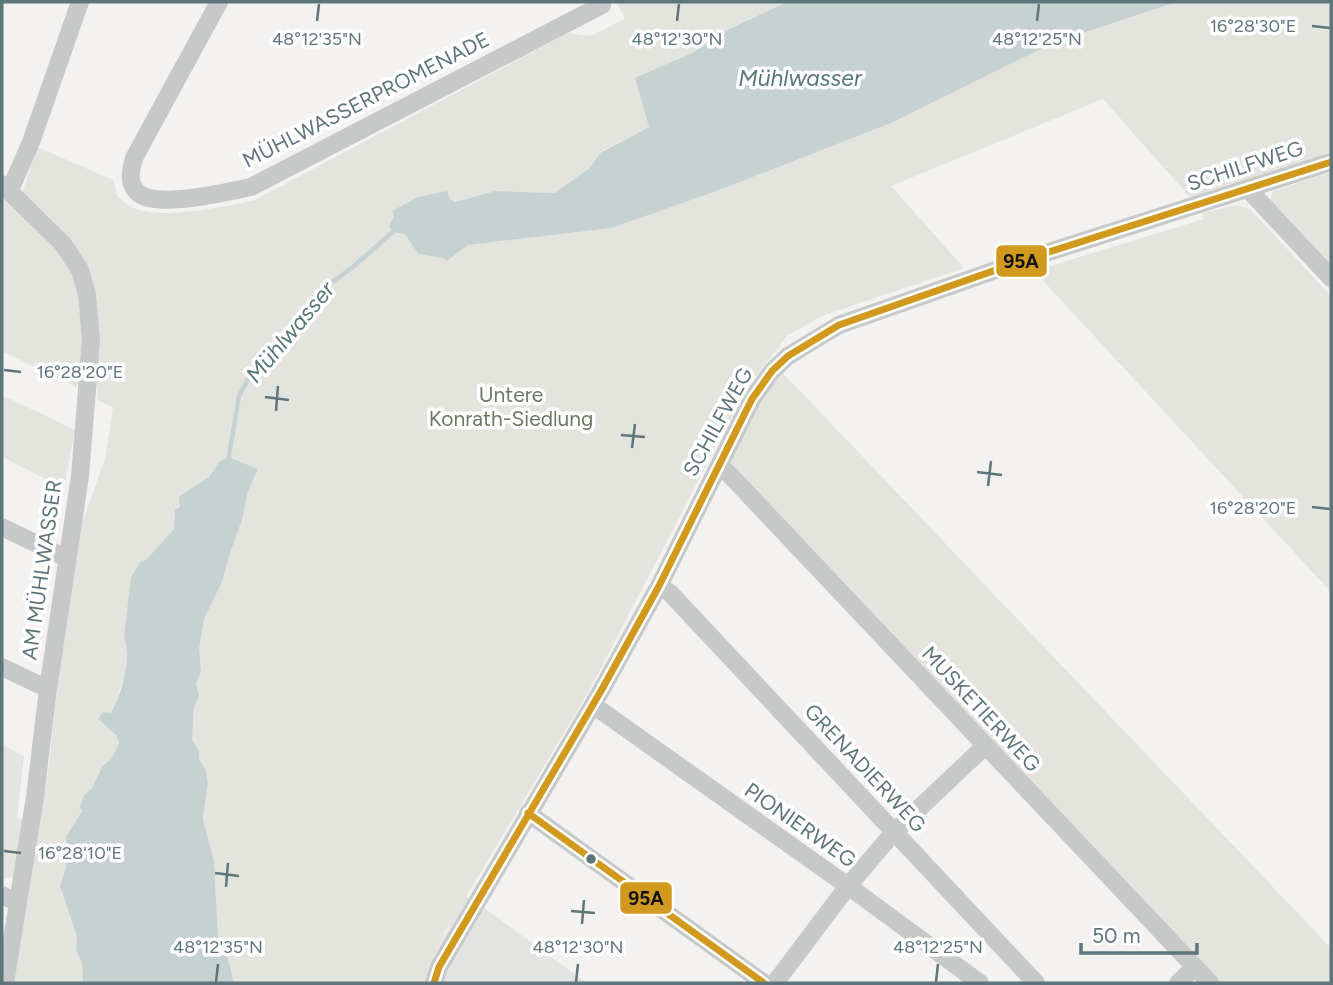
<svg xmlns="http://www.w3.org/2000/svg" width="1333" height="985" font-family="Figtree,sans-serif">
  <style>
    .built { fill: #e3e4e2 }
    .green { fill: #e2e4dd }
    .water { fill: #c5d2d1 }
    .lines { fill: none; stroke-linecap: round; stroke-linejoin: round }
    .stream { stroke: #c5d2d1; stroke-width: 4.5 }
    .minor { stroke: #c7c8c8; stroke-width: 18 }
    .bus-1-casing { stroke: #fff; stroke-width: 12 }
    .bus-1 { stroke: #d19a1f; stroke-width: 7 }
    .ticks { fill: none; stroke: #5e767b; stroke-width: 2.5 }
    .bus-dot { fill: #5e767b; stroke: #fff; stroke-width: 2.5 }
    .labels { text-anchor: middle; stroke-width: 7; stroke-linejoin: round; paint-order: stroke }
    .street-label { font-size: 21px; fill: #5e767b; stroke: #fff }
    .park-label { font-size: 21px; fill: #6c7861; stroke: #fff }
    .water-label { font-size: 23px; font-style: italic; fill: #597878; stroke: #fff }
    .ticks-label { font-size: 18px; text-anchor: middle; fill: #5e767b; stroke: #fff; stroke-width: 7; stroke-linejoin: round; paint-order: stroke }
    .line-badge { stroke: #fff; stroke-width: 2.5 }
    .pale-badge-label { font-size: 19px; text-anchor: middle; font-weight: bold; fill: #111 }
  </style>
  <rect width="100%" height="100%" fill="#f3f2f0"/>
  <path class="built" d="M465 896 480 905 587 983H426L434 956Z"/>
  <path class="green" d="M617 2H787L725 31 694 52 636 78 649 127 600 152 590 168 554 193 495 191 455 202 450 199 447 191 394 217 392 231 405 234 418 254 443 258 447 261 468 245 612 228 722 189 891 123 1055 42 1177 2H1331V154L1190 197 1103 99 891 186 964 268 822 316 787 336 747 387 589 691 445 932 434 956 426 983H234L228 958 218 938 214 861 203 819 208 782 205 768 198 760 199 751 192 740 194 708 199 696 196 683 201 672 198 649 204 619 222 582 230 553 242 520 247 494 258 469 234 460 219 462 209 477 195 487 175 510 174 529 146 560 141 561 127 644 125 673 115 706 111 713 98 719 116 735 119 743 112 758 102 767 92 788 84 795 80 815 63 844 66 868 60 886 77 937 76 951 82 962 83 983H12L49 766 69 580 83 521 105 459 113 407 98 400 95 371 67 238 48 216 22 194 37 147 113 180 118 197C123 201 130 207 136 209 167 219 223 207 255 200L568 33 591 36 625 19Z
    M1331 172V270L1269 204 1273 191Z
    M2 194 38 224 75 273 85 317 83 373 76 387 2 351Z
    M1236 205 1250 209 1331 296V592L1034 271 1204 219 1202 213Z
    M781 371 1331 948V983H1216L731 465C732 432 763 397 781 371Z
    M2 395 75 430 64 488 2 457Z
    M2 745 24 756 17 817 24 821 15 876 2 879Z"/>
  <path class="water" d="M787 2H1177L1055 42 891 123 722 189 612 228 468 245 447 261 443 258 418 254 405 234 392 232 389 226 394 217 392 211 418 197 447 191 450 199 455 202 495 191 554 193 590 168 600 153 649 127 635 78 694 52 725 31Z
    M229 457 258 469 247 494 242 520 230 553 222 582 204 619 199 649 201 672 196 683 199 696 194 708 192 740 199 751V760L205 768 208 782 203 819 214 861 218 938 228 958 234 983H83L82 962 76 951 77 937 60 886 66 868 63 844 66 843V837L82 811 80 807 84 795 92 788 102 767 112 758 119 743 116 735 98 719 103 712 111 713C121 697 132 656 124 638L131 577 141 561 146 560 174 529 175 510 180 506 179 497 209 477 219 462Z"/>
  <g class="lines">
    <path class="stream" d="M228 462 239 396 255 366 283 343 304 321 328 285 353 267 396 229"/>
    <path class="minor" d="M219 2 134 158C131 170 127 183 138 193 157 209 227 192 251 187L602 5
      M2 184 63 244 80 270 87 294 91 340 80 476 48 689 35 797 5 983
      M1248 189 1331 278
      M10 190 31 142 80 2
      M719 466 729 474 1210 983
      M2 527 66 558
      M659 586 670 593 1036 983
      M2 667 48 689
      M593 705 848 886 980 983
      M528 813 764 983
      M2 895 18 903
      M434 983 439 967 601 691 659 586 752 399 772 371 788 356 839 325 1033 257 1331 162
      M775 983 848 886 894 832 985 746
      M1178 983 1195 967"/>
    <defs>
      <path id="bus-1" d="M528 813 764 983
        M434 983 439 967 601 691 659 586 752 399 772 371 788 356 839 325 1033 257 1331 162"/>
    </defs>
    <use href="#bus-1" class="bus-1-casing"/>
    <use href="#bus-1" class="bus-1"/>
  </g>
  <path class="ticks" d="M317 21 319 4M677 21 679 4M1037 21 1039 4M1312 26 1330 28M4 370 21 372M265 397 289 400M276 411 278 386M621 435 645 437M632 448 635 424M977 472 1002 475M988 486 991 461M1312 507 1330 509M4 851 21 853M215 873 239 876M226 887 228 863M571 911 595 913M582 924 584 900M216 982 218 964M576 982 578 964M936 982 938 964"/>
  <circle class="bus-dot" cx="591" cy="859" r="6"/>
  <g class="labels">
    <g class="street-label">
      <text transform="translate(366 100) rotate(-27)" y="7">MÜHLWASSERPROMENADE</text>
      <text transform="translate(1245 166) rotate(-18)" y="7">SCHILFWEG</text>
      <text transform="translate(718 422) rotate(-61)" y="7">SCHILFWEG</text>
      <text transform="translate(42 570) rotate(-82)" y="7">AM MÜHLWASSER</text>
      <text transform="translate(981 709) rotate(47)" y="7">MUSKETIERWEG</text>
      <text transform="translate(865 768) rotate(47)" y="7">GRENADIERWEG</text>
      <text transform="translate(800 825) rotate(35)" y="7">PIONIERWEG</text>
    </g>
    <g class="park-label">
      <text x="511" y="402">Untere<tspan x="511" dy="24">Konrath-Siedlung</tspan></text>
    </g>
    <g class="water-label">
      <text x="800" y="86">Mühlwasser</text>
      <text transform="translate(290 332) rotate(-50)" y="8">Mühlwasser</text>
    </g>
  </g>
  <g class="ticks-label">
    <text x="1253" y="32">16°28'30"E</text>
    <text x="317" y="45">48°12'35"N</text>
    <text x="677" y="45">48°12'30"N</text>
    <text x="1037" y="45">48°12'25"N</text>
    <text x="80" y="378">16°28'20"E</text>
    <text x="1253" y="514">16°28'20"E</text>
    <text x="80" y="859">16°28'10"E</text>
    <text x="218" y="953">48°12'35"N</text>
    <text x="578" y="953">48°12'30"N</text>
    <text x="938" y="953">48°12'25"N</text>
  </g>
  <g class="line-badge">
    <rect x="995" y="244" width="53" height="34" rx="7" fill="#d19a1f"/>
    <rect x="619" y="881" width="54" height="34" rx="7" fill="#d19a1f"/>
  </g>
  <g class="pale-badge-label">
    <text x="1021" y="268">95A</text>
    <text x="646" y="905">95A</text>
  </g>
  <rect width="1333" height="985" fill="none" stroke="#5e767b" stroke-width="7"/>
  <path d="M1081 943v10h116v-10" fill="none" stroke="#5e767b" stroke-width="3.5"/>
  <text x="1092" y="943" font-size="21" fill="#5e767b" stroke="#ffffff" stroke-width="5" paint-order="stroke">50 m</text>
</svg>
